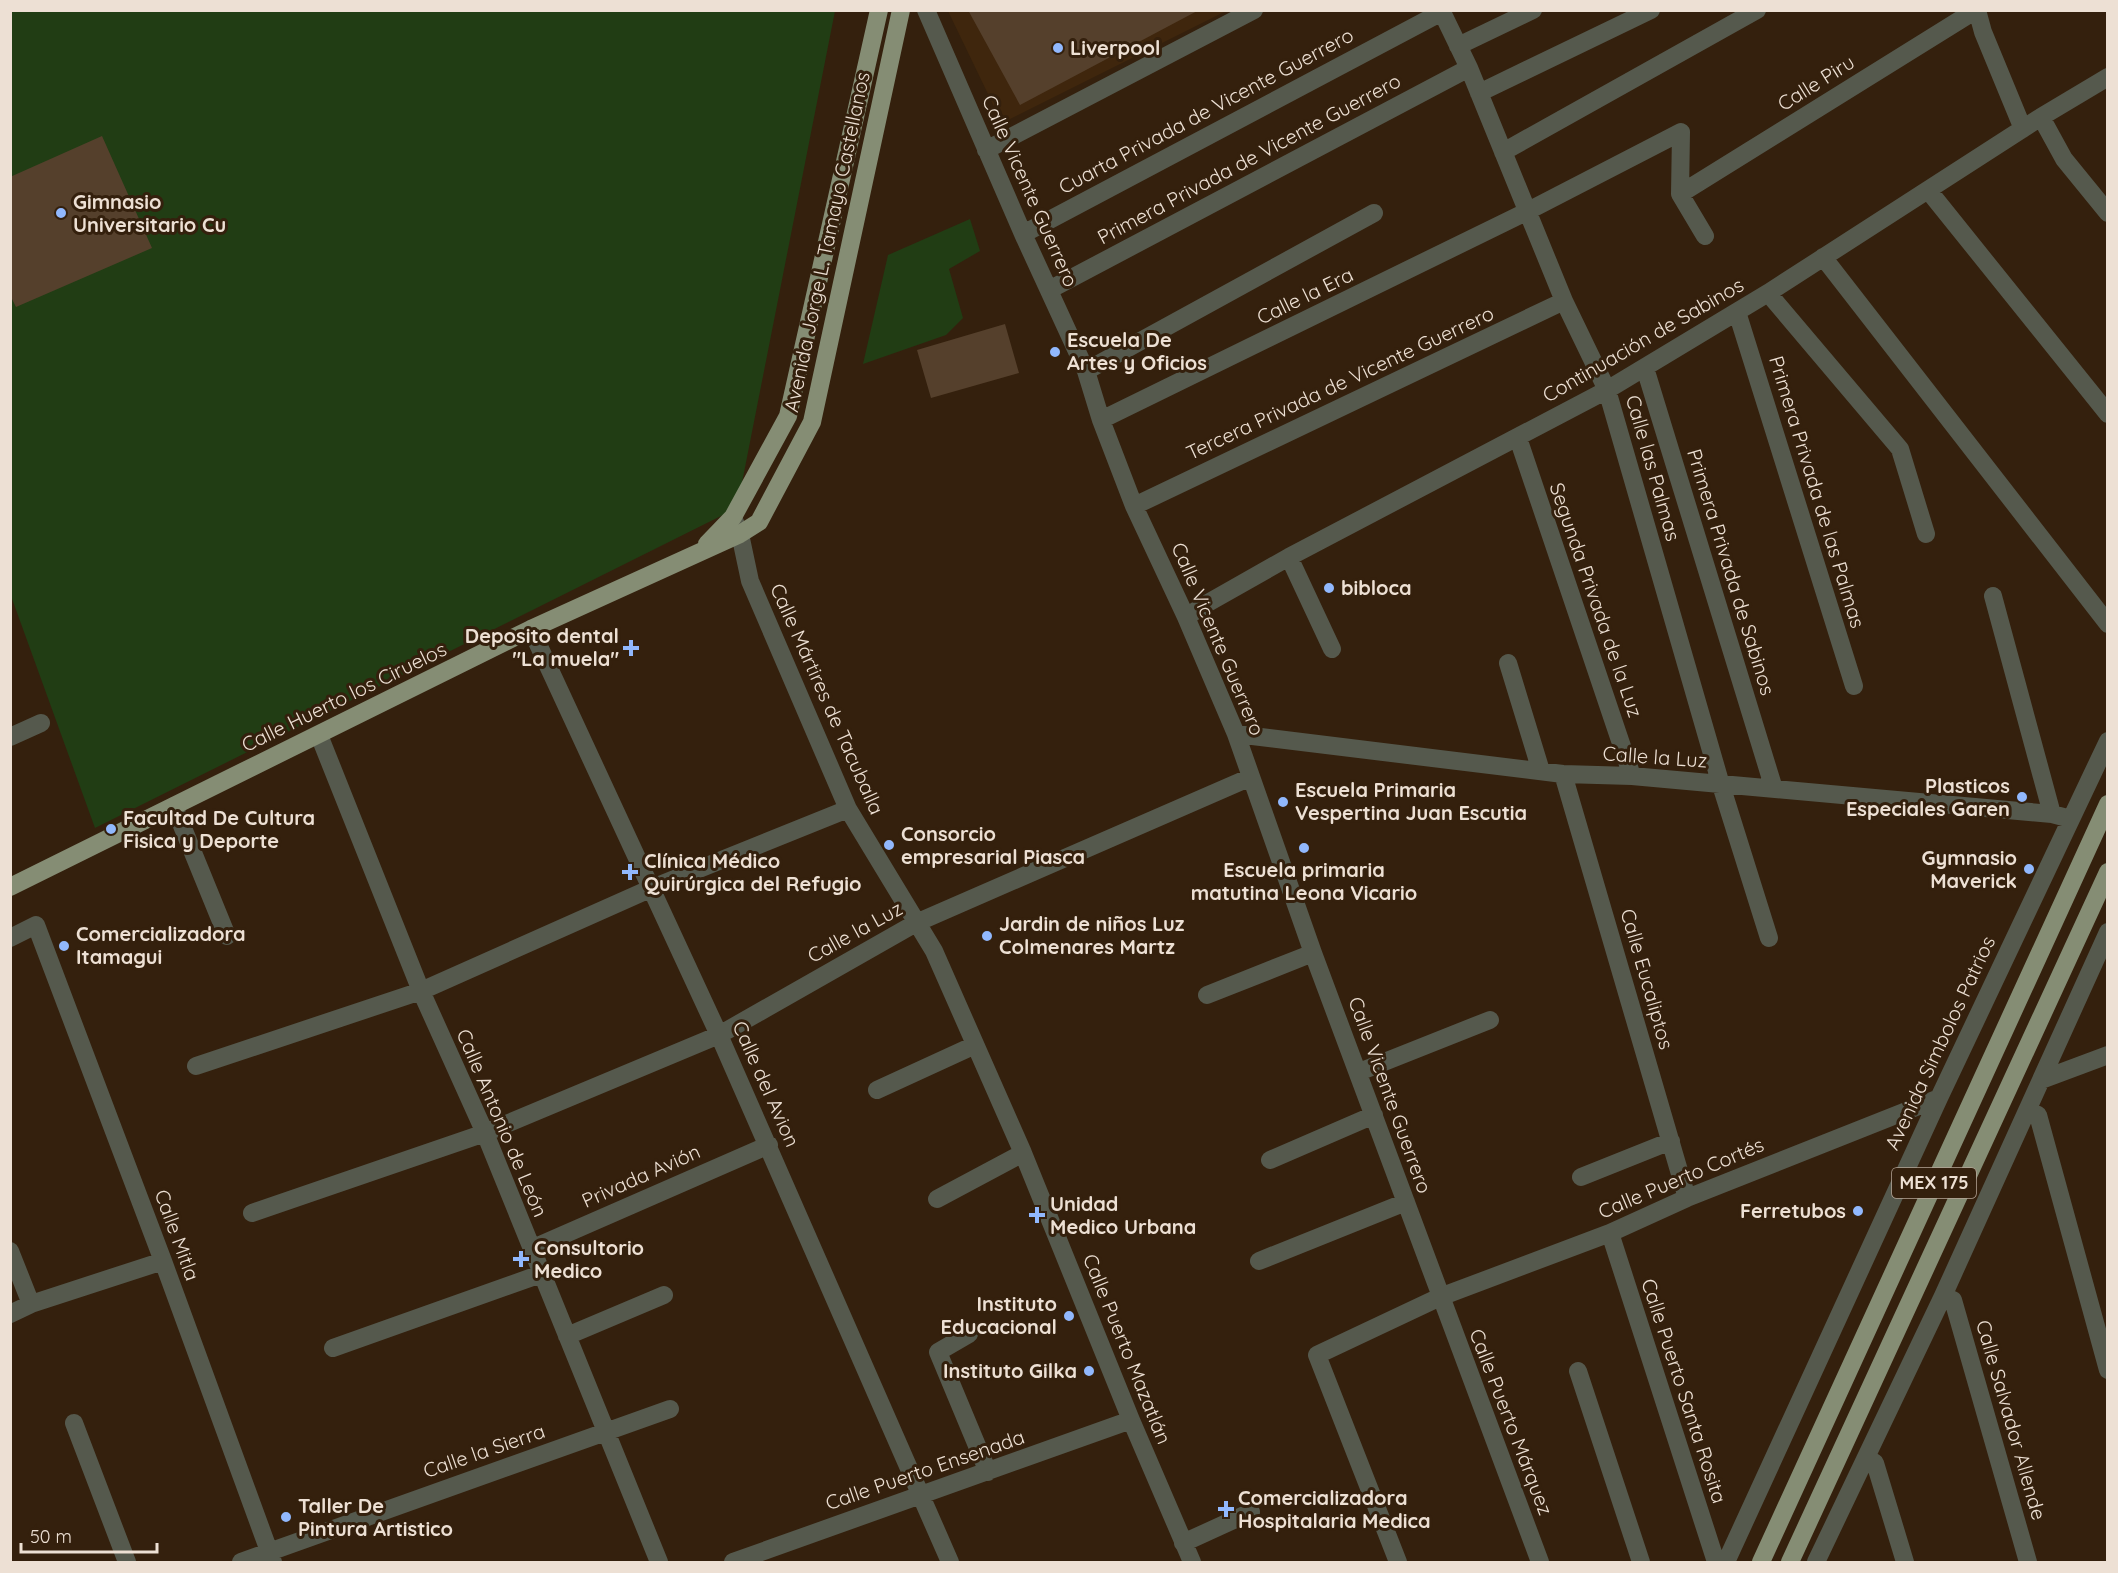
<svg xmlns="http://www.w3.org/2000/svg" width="2118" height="1573" font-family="Quicksand,sans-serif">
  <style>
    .built { fill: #3f260d }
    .green { fill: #213d14 }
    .building { fill: #55402c }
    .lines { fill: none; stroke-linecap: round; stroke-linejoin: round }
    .minor { stroke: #55594d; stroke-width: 18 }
    .major { stroke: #858d74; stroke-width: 18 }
    .poi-dot { fill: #91b8fd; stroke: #34200d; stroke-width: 2 }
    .labels { text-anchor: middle; stroke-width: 6; stroke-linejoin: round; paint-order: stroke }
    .shield { fill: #34200d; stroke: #b6a698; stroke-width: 1.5 }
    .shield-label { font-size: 18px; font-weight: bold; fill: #ede0d4 }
    .poi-label { font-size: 20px; font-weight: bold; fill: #ede0d4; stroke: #34200d; text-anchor: start }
    .street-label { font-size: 20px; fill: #ede0d4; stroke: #34200d }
  </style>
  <rect width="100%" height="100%" fill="#34200d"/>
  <path class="built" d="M948 11H1226L1002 123Z"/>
  <path class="green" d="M11 11H835L737 508 95 828 11 596Z
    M970 219 980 251 949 269 963 318 946 335 863 364 888 255Z"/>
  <path class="building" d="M968 10H1199L1020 105Z
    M102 136 152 248 16 307 10 295V177Z
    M1005 324 1019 373 931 398 917 350Z"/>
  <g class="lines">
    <path class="minor" d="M926 10 1023 234 1086 371 1101 420 1134 506 1186 617 1236 734 1313 953 1540 1562
      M1441 10 1469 68 1564 301 1607 390 1721 785 1769 938
      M1977 10 1983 32 2023 129
      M1458 46 1533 10
      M1479 93 1651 10
      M2041 117 2064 159 2108 213
      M986 150 1254 10
      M1503 152 1757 10
      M1928 190 2108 414
      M1680 194 1976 10
      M1023 234 1442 12
      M1823 257 2108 624
      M1049 290 1469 68
      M1768 293 1900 449 1926 534
      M1737 312 1854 686
      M1645 368 1774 789
      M1086 371 1374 213
      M1101 420 1528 211 1681 132 1680 194 1705 236
      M1518 438 1632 776
      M1134 506 1564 301
      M734 520 740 534 750 581 848 809 934 951 1023 1153 1131 1420 1192 1562
      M1289 557 1332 649
      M1993 596 2052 814
      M1186 617 1206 604 1289 557 1607 390 1768 293 2041 117 2108 77
      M531 629 719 1035 950 1562
      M1508 663 1541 771
      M1236 734 1563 774 1632 776 2052 814 2071 819
      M319 735 421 991 485 1133 659 1562
      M10 737 41 723
      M1563 774 1687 1198
      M174 806 227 936
      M10 938 36 925 163 1261 273 1562
      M1207 995 1313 953
      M196 1066 421 991 652 888 848 809
      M1359 1072 1490 1020
      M2041 1080 2108 1055
      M877 1090 975 1045
      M2028 1110 2038 1115 2108 1370
      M1270 1160 1374 1115
      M1581 1177 1671 1141
      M937 1199 1023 1153
      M252 1213 485 1133 719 1035 916 923 1251 777
      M1610 1233 1716 1562
      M531 1249 769 1145
      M10 1251 31 1304
      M1259 1261 1406 1202
      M1943 1296 1953 1300 2028 1562
      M10 1314 31 1304 163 1261
      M969 1334 938 1352 988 1472
      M567 1336 664 1295
      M333 1348 541 1274
      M1578 1371 1641 1562
      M74 1423 127 1562
      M1867 1458 1875 1463 1905 1562
      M1183 1543 1251 1512
      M241 1562 670 1409
      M733 1562 1131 1420
      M1398 1562 1317 1355 1440 1297 1610 1233 1687 1198 1939 1098
      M1726 1562 1939 1098 2108 741
      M1816 1562 1943 1296 2108 932"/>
    <path class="major" d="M707 544 733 517 788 416 879 10
      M10 887 531 629 740 534 759 522 812 422 901 10
      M1761 1562 2108 804
      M1790 1562 2108 872"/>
  </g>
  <g class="poi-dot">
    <circle cx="1058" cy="48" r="6"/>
    <circle cx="61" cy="213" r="6"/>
    <circle cx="1055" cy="352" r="6"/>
    <circle cx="1329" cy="588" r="6"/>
    <path d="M628 639h6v6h6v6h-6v6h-6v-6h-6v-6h6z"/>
    <circle cx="2022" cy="797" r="6"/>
    <circle cx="1283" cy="802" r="6"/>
    <circle cx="111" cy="829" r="6"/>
    <circle cx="889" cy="845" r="6"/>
    <circle cx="1304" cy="848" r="6"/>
    <circle cx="2029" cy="869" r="6"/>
    <path d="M627 863h6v6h6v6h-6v6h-6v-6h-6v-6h6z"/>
    <circle cx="987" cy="936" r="6"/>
    <circle cx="64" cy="946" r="6"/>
    <circle cx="1858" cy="1211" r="6"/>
    <path d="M1034 1206h6v6h6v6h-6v6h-6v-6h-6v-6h6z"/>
    <path d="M518 1250h6v6h6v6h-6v6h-6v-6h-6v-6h6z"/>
    <circle cx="1069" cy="1316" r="6"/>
    <circle cx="1089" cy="1371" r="6"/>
    <path d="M1223 1500h6v6h6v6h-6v6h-6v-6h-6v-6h6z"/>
    <circle cx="286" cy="1517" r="6"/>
  </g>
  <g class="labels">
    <rect class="shield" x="1892" y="1168" width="84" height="30" rx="4.5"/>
    <g class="shield-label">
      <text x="1934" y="1189">MEX 175</text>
    </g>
    <g class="poi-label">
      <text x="1070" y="55">Liverpool</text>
      <text x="73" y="209">Gimnasio<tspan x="73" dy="23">Universitario Cu</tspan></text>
      <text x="1067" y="347">Escuela De<tspan x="1067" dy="23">Artes y Oficios</tspan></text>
      <text x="1341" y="595">bibloca</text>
      <text x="619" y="643" text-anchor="end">Deposito dental<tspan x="619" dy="23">"La muela"</tspan></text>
      <text x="2010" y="793" text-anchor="end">Plasticos<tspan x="2010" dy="23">Especiales Garen</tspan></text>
      <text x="1295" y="797">Escuela Primaria<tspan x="1295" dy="23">Vespertina Juan Escutia</tspan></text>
      <text x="123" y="825">Facultad De Cultura<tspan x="123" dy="23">Fisica y Deporte</tspan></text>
      <text x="901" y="841">Consorcio<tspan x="901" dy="23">empresarial Piasca</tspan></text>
      <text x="2017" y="865" text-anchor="end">Gymnasio<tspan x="2017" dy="23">Maverick</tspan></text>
      <text x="644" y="868">Clínica Médico<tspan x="644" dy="23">Quirúrgica del Refugio</tspan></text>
      <text x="1304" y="877" text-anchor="middle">Escuela primaria<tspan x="1304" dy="23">matutina Leona Vicario</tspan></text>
      <text x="999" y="931">Jardin de niños Luz<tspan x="999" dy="23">Colmenares Martz</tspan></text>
      <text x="76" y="941">Comercializadora<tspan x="76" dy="23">Itamagui</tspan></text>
      <text x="1050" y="1211">Unidad<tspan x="1050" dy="23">Medico Urbana</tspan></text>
      <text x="1846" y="1218" text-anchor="end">Ferretubos</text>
      <text x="534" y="1255">Consultorio<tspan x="534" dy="23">Medico</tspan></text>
      <text x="1057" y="1311" text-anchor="end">Instituto<tspan x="1057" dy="23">Educacional</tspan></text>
      <text x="1077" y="1378" text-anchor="end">Instituto Gilka</text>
      <text x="1238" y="1505">Comercializadora<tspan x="1238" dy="23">Hospitalaria Medica</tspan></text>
      <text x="298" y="1513">Taller De<tspan x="298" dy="23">Pintura Artistico</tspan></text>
    </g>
    <g class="street-label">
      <text transform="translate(1816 83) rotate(-32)" y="7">Calle Piru</text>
      <text transform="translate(1206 111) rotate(-28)" y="7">Cuarta Privada de Vicente Guerrero</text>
      <text transform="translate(1249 159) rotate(-28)" y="7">Primera Privada de Vicente Guerrero</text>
      <text transform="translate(1030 191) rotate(66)" y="7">Calle Vicente Guerrero</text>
      <text transform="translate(827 242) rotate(-78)" y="7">Avenida Jorge L. Tamayo Castellanos</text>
      <text transform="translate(1305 296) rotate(-26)" y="7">Calle la Era</text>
      <text transform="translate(1643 340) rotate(-30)" y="7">Continuación de Sabinos</text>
      <text transform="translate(1340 383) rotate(-25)" y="7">Tercera Privada de Vicente Guerrero</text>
      <text transform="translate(1653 468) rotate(74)" y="7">Calle las Palmas</text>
      <text transform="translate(1817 492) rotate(73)" y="7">Primera Privada de las Palmas</text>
      <text transform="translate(1731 572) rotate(73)" y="7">Primera Privada de Sabinos</text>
      <text transform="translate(1596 600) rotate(71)" y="7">Segunda Privada de la Luz</text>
      <text transform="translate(1218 639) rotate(67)" y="7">Calle Vicente Guerrero</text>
      <text transform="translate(344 697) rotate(-26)" y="7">Calle Huerto los Ciruelos</text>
      <text transform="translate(827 699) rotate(66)" y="7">Calle Mártires de Tacuballa</text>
      <text transform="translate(1655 757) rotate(4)" y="7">Calle la Luz</text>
      <text transform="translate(855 932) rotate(-29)" y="7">Calle la Luz</text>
      <text transform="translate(1647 979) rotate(74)" y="7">Calle Eucaliptos</text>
      <text transform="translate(1940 1043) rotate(-65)" y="7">Avenida Símbolos Patrios</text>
      <text transform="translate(766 1084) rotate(66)" y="7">Calle del Avion</text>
      <text transform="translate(1390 1095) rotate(70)" y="7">Calle Vicente Guerrero</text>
      <text transform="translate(502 1123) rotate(67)" y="7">Calle Antonio de León</text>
      <text transform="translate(641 1176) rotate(-24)" y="7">Privada Avión</text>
      <text transform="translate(1681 1178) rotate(-23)" y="7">Calle Puerto Cortés</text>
      <text transform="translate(177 1235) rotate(70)" y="7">Calle Mitla</text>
      <text transform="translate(1127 1349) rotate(68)" y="7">Calle Puerto Mazatlán</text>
      <text transform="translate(1684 1391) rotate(72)" y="7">Calle Puerto Santa Rosita</text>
      <text transform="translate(2011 1420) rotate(74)" y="7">Calle Salvador Allende</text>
      <text transform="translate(1511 1422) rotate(69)" y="7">Calle Puerto Márquez</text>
      <text transform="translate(484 1451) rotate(-19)" y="7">Calle la Sierra</text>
      <text transform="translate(925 1470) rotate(-19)" y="7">Calle Puerto Ensenada</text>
    </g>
  </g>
  <rect width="2118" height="1573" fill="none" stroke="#ede0d4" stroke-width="24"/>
  <path d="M21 1543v9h136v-9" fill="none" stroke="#ede0d4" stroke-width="3"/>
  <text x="30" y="1543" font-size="18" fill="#ede0d4" stroke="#34200d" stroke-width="4.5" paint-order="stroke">50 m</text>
</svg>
